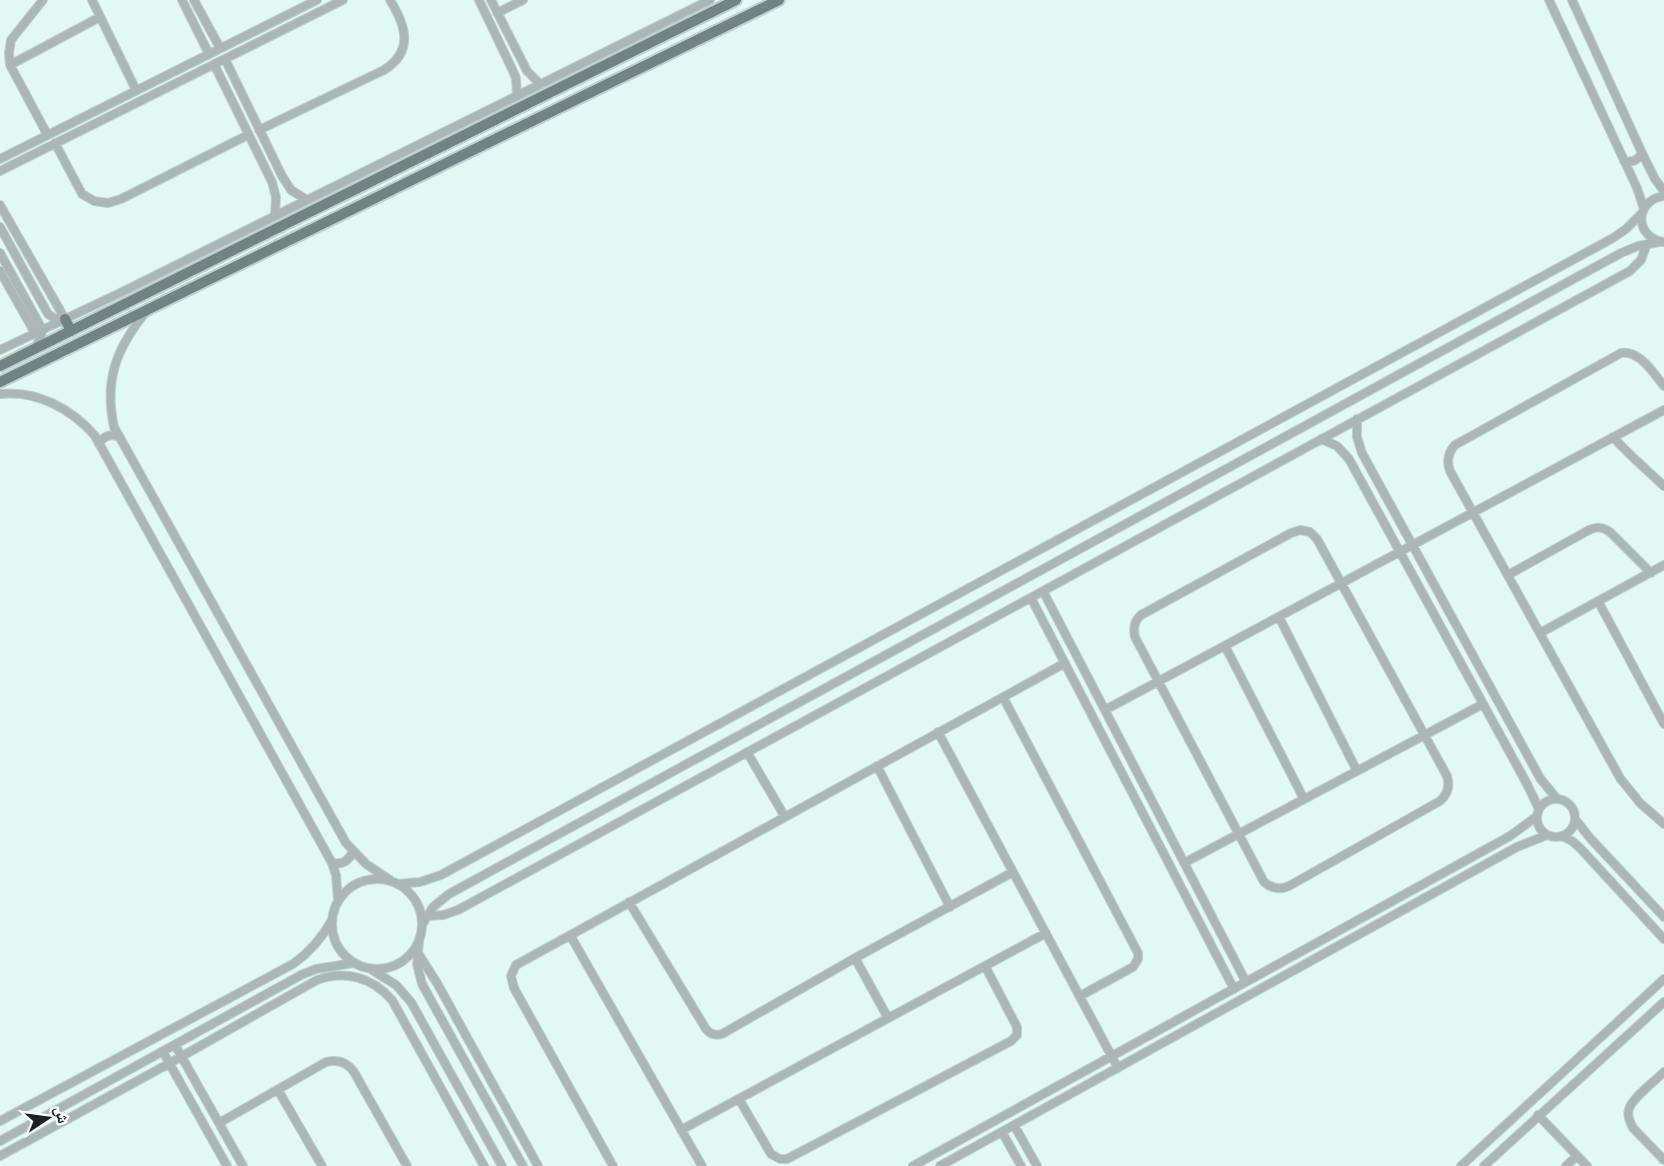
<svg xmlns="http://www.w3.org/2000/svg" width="1664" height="1166" font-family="Helvetica,'Noto Naskh Arabic',sans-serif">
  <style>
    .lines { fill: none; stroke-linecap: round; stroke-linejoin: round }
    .minor-casing { stroke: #bcd2ce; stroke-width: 10 }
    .major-casing { stroke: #bcd2ce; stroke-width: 14 }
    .minor { stroke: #acb6b7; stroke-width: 8 }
    .major { stroke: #708385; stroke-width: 10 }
  </style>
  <rect width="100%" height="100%" fill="#e0f9f4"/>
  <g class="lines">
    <defs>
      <path id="minor" d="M43 0 11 40 9 53 10 65 47 134
        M92 0 136 90
        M182 0 209 54
        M194 0 220 48
        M479 0 513 71 516 78 517 96
        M491 0 523 63 527 71 540 84
        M1549 0 1637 188 1644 209
        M1572 0 1642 153 1655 179 1664 191
        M497 13 523 0
        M225 59 282 176 291 190 307 200
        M214 64 272 182 276 197 275 215
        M10 65 100 17
        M259 130 384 70C414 51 406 26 390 0
        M55 143 82 194 94 201 108 203 121 199 248 135
        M0 159 317 0
        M1624 161C1632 163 1638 160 1642 153
        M0 171 343 0
        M1664 196C1634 200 1634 238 1664 242
        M0 205 65 319
        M0 227 48 314 54 318 64 319
        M0 253 42 329 41 336 36 347
        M0 271 35 333
        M145 313C116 349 104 381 114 427L346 843 366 864 390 880
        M0 350 122 292 710 0
        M1664 386C1653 373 1640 350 1621 353L1455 445C1448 453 1446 461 1450 471L1620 778 1640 803 1664 824
        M0 394C37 390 72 409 95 436L332 863 336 875 338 900
        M1357 419V437L1362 453 1540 778 1557 799
        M1613 437C1629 455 1647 470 1664 486
        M1321 439 1337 446 1349 459 1527 784 1539 809
        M99 444C103 436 111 433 119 437
        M1300 530 1310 532 1317 539 1447 776C1450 786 1448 794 1440 801L1289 886C1280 890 1272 889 1264 882L1135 637C1133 628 1134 621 1141 615L1291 533Z
        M1508 575 1589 530C1597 526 1603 527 1610 532L1651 573
        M1043 591 1246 982
        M1031 598 1234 989
        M1598 601 1664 724
        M1279 617 1357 771
        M1540 633 1664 565
        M1225 646 1304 799
        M1003 697 1138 953V959L1133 967 1080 996
        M1105 710 1664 410
        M938 732 1118 1068
        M747 752 785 817
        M877 766 950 907
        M1537 818a19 19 0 1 1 38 0a19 19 0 1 1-38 0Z
        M1575 819 1590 838 1664 917
        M1562 836 1572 841 1580 848 1664 939
        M332 863C342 865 349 861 353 851
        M1184 863 1483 704
        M332 924a45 45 0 1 1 90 0a45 45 0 1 1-90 0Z
        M398 884 420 882 441 875 1613 238 1626 229 1642 213
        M629 902 706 1029C710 1034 715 1036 722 1034L855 958 1013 872
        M427 916 443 915 458 910 1630 271 1641 260 1647 244
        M422 925 433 907 449 894 1621 253 1638 246 1659 242
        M570 935 702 1166
        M419 942 417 964 422 984 523 1166
        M418 953 437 983 538 1166
        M855 958 888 1018
        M372 970 396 985 411 1002 502 1166
        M175 1045 243 1166
        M163 1052 227 1166
        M1664 1072C1655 1081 1632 1098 1629 1109 1627 1116 1630 1122 1633 1128L1664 1160
        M278 1090 322 1166
        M739 1099 771 1154 780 1159H787L1011 1041 1017 1035V1027L985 966
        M1538 1115 1587 1166
        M0 1121 293 964C310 952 322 938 332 920
        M219 1123 326 1062C338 1059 347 1062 354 1072L407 1166
        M1014 1125 1037 1166
        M681 1130 1046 933
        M1002 1132 1021 1166
        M0 1141 301 975 316 969 354 963
        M0 1156 170 1063 317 980C345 970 372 977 392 1000L484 1166
        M613 1166 514 988 511 976 516 965 1065 663
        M913 1166 1510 836 1536 817
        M940 1166 1517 847 1547 835
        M1461 1166 1664 979
        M1484 1166 1664 1002
        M1566 1166 1577 1156"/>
      <path id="major" d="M65 319 71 331
        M0 366 736 0
        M0 382 779 0"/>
    </defs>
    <use href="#minor" class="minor-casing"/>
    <use href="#major" class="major-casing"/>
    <use href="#minor" class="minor"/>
    <use href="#major" class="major"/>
  </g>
  <g transform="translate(48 1118) rotate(77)" stroke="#ffffff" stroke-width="4.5" paint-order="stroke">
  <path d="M0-4.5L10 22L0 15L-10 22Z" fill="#1a2321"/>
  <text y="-9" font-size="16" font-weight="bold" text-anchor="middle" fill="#1a2321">ش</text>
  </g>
</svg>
